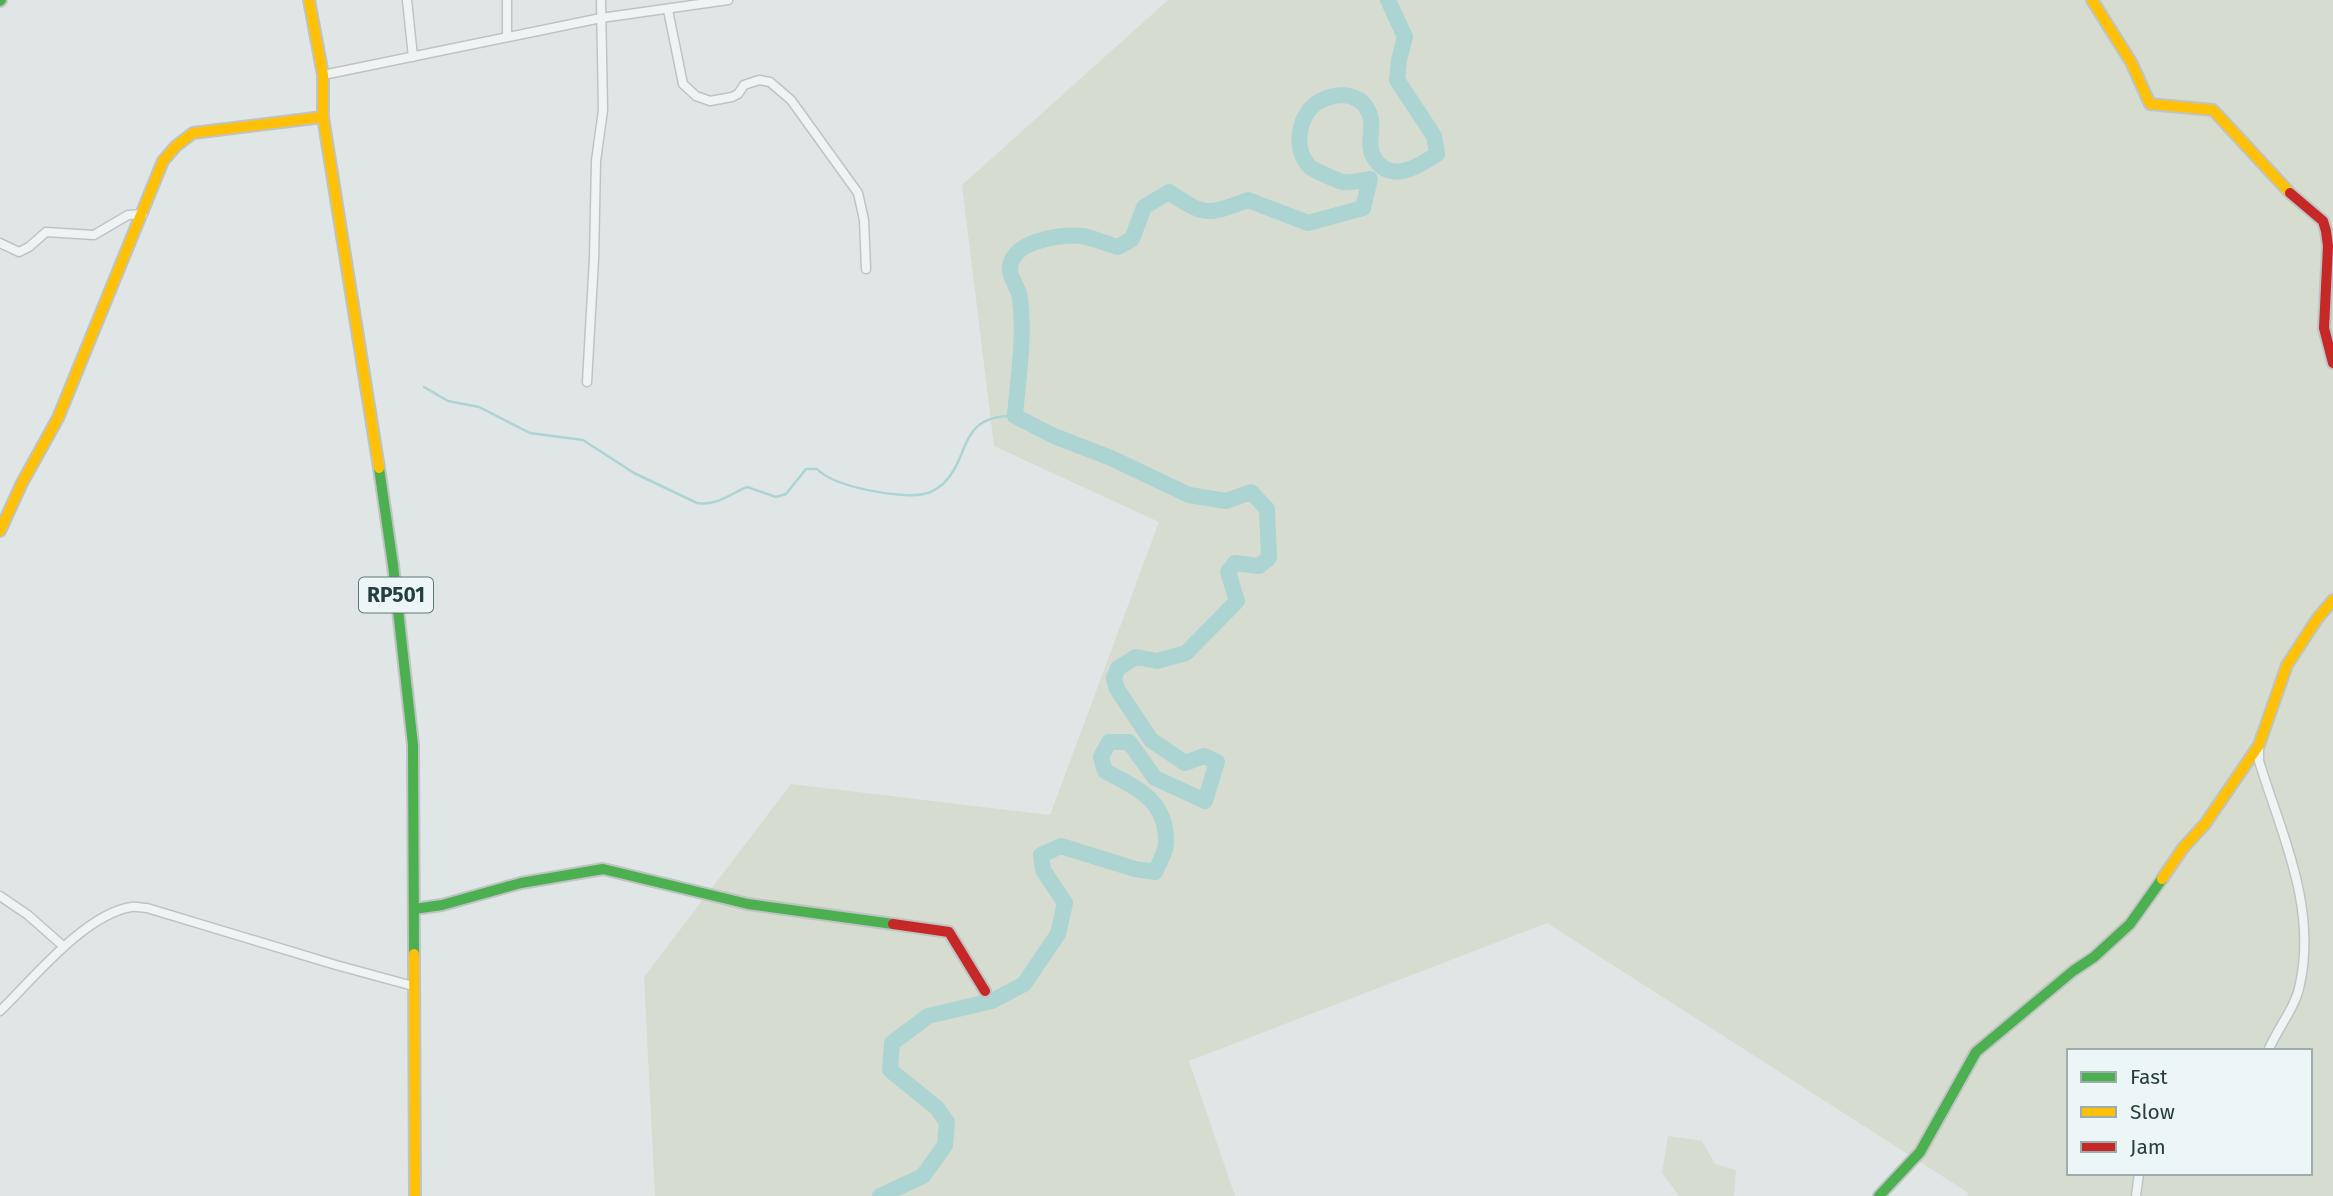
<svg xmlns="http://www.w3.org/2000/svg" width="2333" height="1196" font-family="'Fira Sans',sans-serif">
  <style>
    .green { fill: #d7dcd0; fill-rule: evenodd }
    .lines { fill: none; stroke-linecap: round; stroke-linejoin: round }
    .stream { stroke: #abd4d3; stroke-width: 2.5 }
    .river { stroke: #abd4d3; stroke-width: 16 }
    .street-casing { stroke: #bec4c4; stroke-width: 11 }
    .fast-casing { stroke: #bec4c4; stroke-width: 14 }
    .slow-casing { stroke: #bec4c4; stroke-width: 14 }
    .jam-casing { stroke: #bec4c4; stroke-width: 14 }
    .street { stroke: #f0f3f3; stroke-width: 8 }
    .fast { stroke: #4caf50; stroke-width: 10 }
    .slow { stroke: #ffc107; stroke-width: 10 }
    .jam { stroke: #c62828; stroke-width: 10 }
    .labels { text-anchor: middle; stroke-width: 7; stroke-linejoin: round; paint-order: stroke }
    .shield { fill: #edf6f6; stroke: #617677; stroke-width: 2 }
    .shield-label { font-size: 21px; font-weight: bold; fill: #253f41 }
  </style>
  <rect width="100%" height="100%" fill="#e0e6e6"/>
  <path class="green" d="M1168 0H2333V1196H1968L1967 1192 1547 923 1189 1061 1235 1196H655L644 977 791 784 1050 815 1159 522 994 446 962 185ZM2069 1051H2310V1173H2069Z
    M1668 1136 1702 1141 1715 1164 1736 1170 1734 1196H1679L1662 1173Z"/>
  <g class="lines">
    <path class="stream" d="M424 387 448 401 479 407 530 433 583 440 634 473 697 503C717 506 730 494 747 487L776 497 786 494 806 469H817C834 487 900 499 924 494 930 493 938 488 943 484 971 458 957 414 1015 416"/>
    <path class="river" d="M880 1196 923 1176 945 1145 947 1122 937 1108 890 1070 892 1043 928 1016 992 1001 1024 984 1058 934 1065 903 1043 870 1041 855 1061 846 1135 869 1155 872C1159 863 1167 850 1166 841 1166 799 1136 788 1105 771L1101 757 1109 742H1129L1155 778 1205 801 1217 762 1204 756 1185 763 1151 740 1117 689 1114 678 1118 668 1136 657 1157 661 1186 653 1237 601 1228 572 1235 563 1259 566 1269 558 1267 509 1251 492 1226 501 1189 495 1111 458 1054 436 1015 416C1018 378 1025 337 1020 298 1018 284 1004 274 1013 258 1023 240 1063 234 1082 236 1094 238 1106 244 1118 247L1132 239 1144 207 1169 192C1206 217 1207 215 1248 200L1308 223 1363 208 1370 179C1362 180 1351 183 1343 182 1338 181 1313 170 1309 166 1292 148 1299 112 1320 101 1341 91 1365 93 1371 119 1373 130 1367 145 1373 156 1389 185 1418 167 1437 154L1434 136 1397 80 1399 60 1405 37 1388 0"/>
    <defs>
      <path id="street" d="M407 0 413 57
        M507 0V37
        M668 10 683 84 696 96 710 101 732 97 738 94 744 85 759 80 770 82 791 100 858 193 864 220 866 269
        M323 75 601 18 728 0
        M0 243 19 252 29 247 46 232 94 235 128 215 143 214
        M587 382 594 259 596 161 603 110 601 0
        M2259 747V761C2281 833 2317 906 2300 984 2296 1007 2277 1029 2268 1051
        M0 896 28 915 63 946
        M0 1011C33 979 84 915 131 907 136 906 142 908 147 908L336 965 413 986
        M2136 1196 2139 1173"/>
      <path id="fast" d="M0 1 1 0
        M379 468 393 565 413 745 414 954
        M414 909 442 905 521 883 603 869 748 904 893 924
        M1879 1196 1920 1152 1976 1052 2073 971 2094 957 2130 924 2162 879"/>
      <path id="slow" d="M309 0 323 75V117L379 468
        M2092 0 2131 62 2150 104 2213 110 2290 193
        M0 531 22 483 58 418 163 161 176 146 193 133 323 117
        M2162 879 2183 848 2205 824 2259 745 2287 665 2317 619 2333 600
        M414 954 415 1196"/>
      <path id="jam" d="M2290 193 2323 221 2326 231 2328 246 2324 328 2333 363
        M893 924 949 932 985 991"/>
    </defs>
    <use href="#street" class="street-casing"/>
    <use href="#fast" class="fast-casing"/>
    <use href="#slow" class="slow-casing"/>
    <use href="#jam" class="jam-casing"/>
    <use href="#street" class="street"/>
    <use href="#fast" class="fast"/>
    <use href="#slow" class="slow"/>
    <use href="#jam" class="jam"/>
  </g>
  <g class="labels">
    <rect class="shield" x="359" y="577.5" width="74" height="35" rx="5"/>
    <g class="shield-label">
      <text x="396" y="602">RP501</text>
    </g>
  </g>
  <rect x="2067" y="1049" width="245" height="126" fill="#edf6f6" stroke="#9dadae" stroke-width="2"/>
  <rect x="2081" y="1072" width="35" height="10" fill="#4caf50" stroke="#9dadae" stroke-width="2"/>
  <text x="2130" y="1084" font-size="21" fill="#253f41">Fast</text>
  <rect x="2081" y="1107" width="35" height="10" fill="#ffc107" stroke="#9dadae" stroke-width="2"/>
  <text x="2130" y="1119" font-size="21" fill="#253f41">Slow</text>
  <rect x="2081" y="1142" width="35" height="10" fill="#c62828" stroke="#9dadae" stroke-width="2"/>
  <text x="2130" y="1154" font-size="21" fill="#253f41">Jam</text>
</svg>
